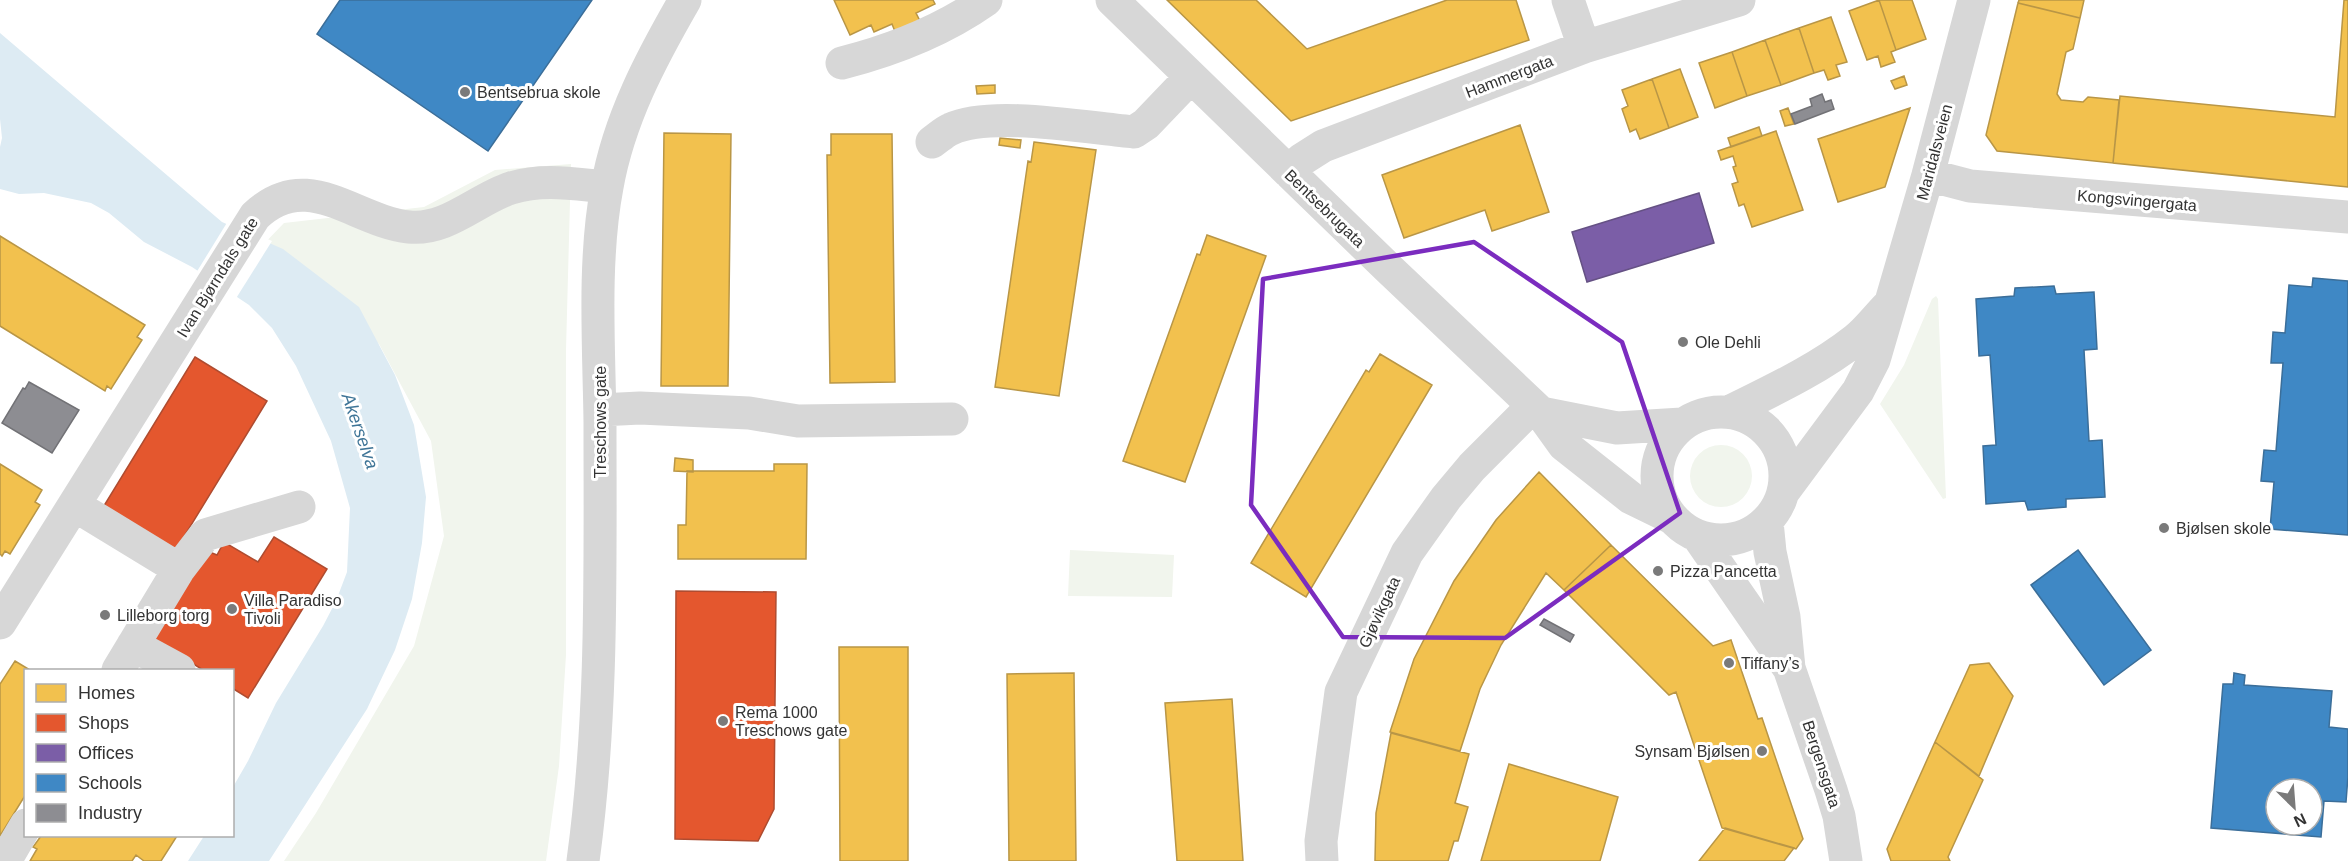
<svg xmlns="http://www.w3.org/2000/svg" width="2348" height="861" font-family="Arial,sans-serif">
  <style>
    .green { fill: #f1f5ed }
    .water { fill: #ddebf3 }
    .pier { fill: #fff }
    .homes { fill: #f2c14e; stroke: #b99646; stroke-width: 1.5 }
    .shops { fill: #e4572e; stroke: #af4c30; stroke-width: 1.5 }
    .offices { fill: #7b5ea7; stroke: #655184; stroke-width: 1.5 }
    .schools { fill: #3f88c5; stroke: #3b6e99; stroke-width: 1.5; fill-rule: evenodd }
    .industry { fill: #8d8d92; stroke: #727276; stroke-width: 1.5 }
    .lines { fill: none; stroke-linecap: round; stroke-linejoin: round }
    .minor { stroke: #d7d7d7; stroke-width: 33 }
    .marked { fill: none; stroke: #7b2cbf; stroke-width: 4.5; stroke-linejoin: round }
    .poi-dot { fill: #7a7a7a; stroke: #fff; stroke-width: 2 }
    .labels { text-anchor: middle; stroke-width: 6; stroke-linejoin: round; paint-order: stroke }
    .street-label { font-size: 16px; fill: #333; stroke: #fff }
    .poi-label { font-size: 16px; fill: #333; stroke: #fff; text-anchor: start }
    .water-label { font-size: 18px; font-style: italic; fill: #3f7597; stroke: #fff }
  </style>
  <rect width="100%" height="100%" fill="#fff"/>
  <path class="green" d="M571 164 566 350V655L559 766 546 861H284L316 813 414 646 444 536 431 441 379 344 257 251 284 223 424 207 495 170Z
    M1936 296 1938 299 1946 498 1943 499 1880 404 1904 365 1932 299Z
    M1690 476a31 31 0 1 1 62 0a31 31 0 1 1-62 0Z
    M1070 550 1174 555 1172 597 1068 596Z"/>
  <path class="water" d="M0 33 222 222 283 249 359 307 395 375 414 425 426 497 422 543 412 599 395 650 367 709 269 861H188L204 836H232L233 787 248 761 276 703 323 626 336 601 347 572 350 508 331 441 296 366 272 328 249 305 192 267 144 242 109 213 91 203 44 193 19 194 0 189V147L2 138 0 119Z"/>
  <path class="pier" d="M228 221 272 241 235 300 196 273Z"/>
  <path class="homes" d="M834 0H933L935 4 916 13 921 23 896 34 892 24 874 32 871 25 850 35Z
    M1167 0H1256L1307 49 1447 0H1516L1529 40 1291 121Z
    M1879 0H1912L1926 39 1896 50Z
    M1879 0 1896 50 1891 52 1895 62 1881 67 1878 56 1867 60 1849 11Z
    M2019 0H2084L2080 18 2018 3Z
    M2344 0H2348V187L2113 163 2120 96 2335 117Z
    M2018 3 2080 18 2073 49 2066 52 2057 94 2061 100 2083 102 2088 97 2119 100 2113 163 1997 151 1986 135Z
    M1831 17 1847 62 1836 65 1840 76 1828 80 1824 70 1814 73 1799 28Z
    M1799 28 1814 73 1781 85 1765 40Z
    M1765 40 1781 85 1747 96 1732 52Z
    M1732 52 1747 96 1715 108 1699 63Z
    M1680 69 1698 117 1669 128 1652 79Z
    M1904 76 1907 85 1895 89 1891 81Z
    M1652 79 1669 128 1640 139 1636 129 1630 132 1622 109 1628 106 1622 90Z
    M995 85V93L977 94 976 86Z
    M1788 108 1794 124 1785 126 1780 111Z
    M1910 108 1885 187 1838 202 1818 139Z
    M1520 125 1549 212 1492 231 1485 210 1404 238 1382 175Z
    M1759 127 1762 136 1731 147 1728 138Z
    M1776 131 1803 210 1752 227 1744 204 1739 206 1732 184 1738 182 1733 167 1736 166 1733 156 1721 160 1718 151Z
    M664 133 731 134 728 386H661Z
    M831 134H892L895 382 830 383 827 155H831Z
    M1000 138 1021 140 1020 148 999 145Z
    M1034 142 1096 150 1059 396 995 387 1028 161 1031 162Z
    M1207 235 1266 256 1185 482 1123 461 1197 254 1200 255Z
    M0 236 145 325 137 337 142 340 111 389 107 386 105 391 0 326Z
    M1380 354 1432 385 1306 597 1251 563 1366 370 1369 372Z
    M675 458 693 460V472L674 471Z
    M0 464 42 490 35 502 40 505 10 554 5 551 2 556 0 554Z
    M774 464H807L806 559H678V525H686L687 471H774Z
    M1539 472 1611 545 1564 590 1546 573 1501 645 1480 689 1460 751 1390 732 1414 659 1454 581 1496 520Z
    M1611 545 1713 646 1731 640 1758 719 1762 718 1803 839 1796 849 1722 828 1676 692 1669 695 1564 590Z
    M839 647H908V861H840Z
    M15 661 30 670H26V794L0 836V684Z
    M1989 663 2013 696 1979 776 1935 742 1970 665Z
    M1074 673 1076 861H1009L1007 674Z
    M1232 699 1243 861H1177L1165 703Z
    M1391 733 1469 754 1455 803 1468 807 1458 841H1454L1448 861H1375L1376 813Z
    M1935 742 1983 780 1948 857 1950 861H1891L1887 849Z
    M1509 764 1618 797 1600 861H1481Z
    M1725 828 1794 848 1784 861H1699Z
    M41 836H177L161 861H144L136 855 132 861H30L37 849 33 847Z"/>
  <path class="shops" d="M195 357 267 401 174 553 102 509Z
    M274 537 327 569 248 698 232 688V670H203L161 644 154 638 207 551 217 555 224 542 258 562Z
    M676 591 776 592 774 809 758 841 675 839Z"/>
  <path class="offices" d="M1699 193 1714 243 1587 282 1572 232Z"/>
  <path class="schools" d="M340 0H592L488 151 317 34Z
    M2313 278 2348 281V535L2270 529 2274 482 2261 481 2264 450 2276 451 2283 363H2271L2273 332 2285 333 2289 285 2312 287Z
    M2054 286 2056 294 2094 292 2097 349 2084 350 2089 441 2102 440 2105 497 2066 499V507L2028 510 2025 501 1986 504 1983 446 1996 445 1990 355 1979 356 1976 299 2014 296 2015 288Z
    M2078 550 2151 650 2104 685 2031 585Z
    M2234 673 2245 675 2244 685 2332 691 2329 727 2348 729V776L2346 802 2324 801 2321 837 2211 828 2223 684H2233ZM2276 789H2312V825H2276Z"/>
  <path class="industry" d="M1822 94 1825 102 1831 100 1834 109 1795 124 1791 114 1812 106 1810 99Z
    M29 382 79 410 52 453 2 423 23 388 25 389Z
    M1544 619 1574 635 1570 642 1540 625Z"/>
  <g class="lines">
    <path class="minor" d="M1112 0 1388 268 1541 413 1564 445 1631 498 1672 518
      M1568 0 1584 47
      M842 63C893 50 942 31 986 0
      M932 142C938 138 944 132 951 129 991 110 1088 128 1134 132L1146 124 1191 77
      M1288 171 1301 160 1323 146 1584 47 1739 0
      M1928 175 1970 186 2348 217
      M600 410 640 408 749 413 798 421 952 419
      M1657 476a64 64 0 1 1 128 0a64 64 0 1 1-128 0Z
      M1729 412C1771 391 1817 370 1855 340 1867 331 1877 317 1888 306
      M1541 413 1617 428 1682 424
      M1784 491 1858 391 1874 360 1928 175 1974 0
      M74 505 179 569 118 670
      M1767 522 1770 552 1784 617 1789 668 1831 790 1839 816 1846 861
      M1699 538 1788 667
      M179 569 205 535 299 507
      M0 623 255 216C307 166 354 221 409 227 447 231 477 199 511 188 543 178 574 184 606 187
      M133 645 179 670
      M5 861 26 825
      M583 861C603 715 600 569 600 422 599 347 593 261 607 187 619 119 651 59 685 0
      M1322 861 1321 841 1341 692 1407 553 1446 498 1472 467 1533 406"/>
  </g>
  <path class="marked" d="M1474 242 1622 342 1680 513 1505 638 1343 637 1251 505 1263 279Z"/>
  <g class="poi-dot">
    <circle cx="465" cy="92" r="6"/>
    <circle cx="1683" cy="342" r="6"/>
    <circle cx="2164" cy="528" r="6"/>
    <circle cx="1658" cy="571" r="6"/>
    <circle cx="232" cy="609" r="6"/>
    <circle cx="105" cy="615" r="6"/>
    <circle cx="1729" cy="663" r="6"/>
    <circle cx="723" cy="721" r="6"/>
    <circle cx="1762" cy="751" r="6"/>
  </g>
  <g class="labels">
    <g class="street-label">
      <text transform="translate(1509 76) rotate(-21)" y="6">Hammergata</text>
      <text transform="translate(1934 152) rotate(-75)" y="6">Maridalsveien</text>
      <text transform="translate(2137 200) rotate(5)" y="6">Kongsvingergata</text>
      <text transform="translate(1325 208) rotate(44)" y="6">Bentsebrugata</text>
      <text transform="translate(217 277) rotate(-58)" y="6">Ivan Bjørndals gate</text>
      <text transform="translate(600 422) rotate(-90)" y="6">Treschows gate</text>
      <text transform="translate(1379 612) rotate(-65)" y="6">Gjøvikgata</text>
      <text transform="translate(1822 764) rotate(72)" y="6">Bergensgata</text>
    </g>
    <g class="poi-label">
      <text x="477" y="98">Bentsebrua skole</text>
      <text x="1695" y="348">Ole Dehli</text>
      <text x="2176" y="534">Bjølsen skole</text>
      <text x="1670" y="577">Pizza Pancetta</text>
      <text x="244" y="606">Villa Paradiso<tspan x="244" dy="18">Tivoli</tspan></text>
      <text x="117" y="621">Lilleborg torg</text>
      <text x="1741" y="669">Tiffany’s</text>
      <text x="735" y="718">Rema 1000<tspan x="735" dy="18">Treschows gate</tspan></text>
      <text x="1750" y="757" text-anchor="end">Synsam Bjølsen</text>
    </g>
    <g class="water-label">
      <text transform="translate(360 431) rotate(71)" y="6">Akerselva</text>
    </g>
  </g>
  <rect x="24" y="669" width="210" height="168" fill="#ffffff" stroke="#adadad" stroke-width="1.5"/>
  <rect x="36" y="684" width="30" height="18" fill="#f2c14e" stroke="#adadad" stroke-width="1.5"/>
  <text x="78" y="699" font-size="18" fill="#333333">Homes</text>
  <rect x="36" y="714" width="30" height="18" fill="#e4572e" stroke="#adadad" stroke-width="1.5"/>
  <text x="78" y="729" font-size="18" fill="#333333">Shops</text>
  <rect x="36" y="744" width="30" height="18" fill="#7b5ea7" stroke="#adadad" stroke-width="1.5"/>
  <text x="78" y="759" font-size="18" fill="#333333">Offices</text>
  <rect x="36" y="774" width="30" height="18" fill="#3f88c5" stroke="#adadad" stroke-width="1.5"/>
  <text x="78" y="789" font-size="18" fill="#333333">Schools</text>
  <rect x="36" y="804" width="30" height="18" fill="#8d8d92" stroke="#adadad" stroke-width="1.5"/>
  <text x="78" y="819" font-size="18" fill="#333333">Industry</text>
  <g transform="translate(2294 807) rotate(155)"><circle r="28" fill="#ffffff" stroke="#adadad" stroke-width="1.5"/>
  <path d="M0-4.5L10 22L0 15L-10 22Z" fill="#7a7a7a"/>
  <text y="-9" font-size="16" font-weight="bold" text-anchor="middle" fill="#333333">N</text>
  </g>
</svg>
